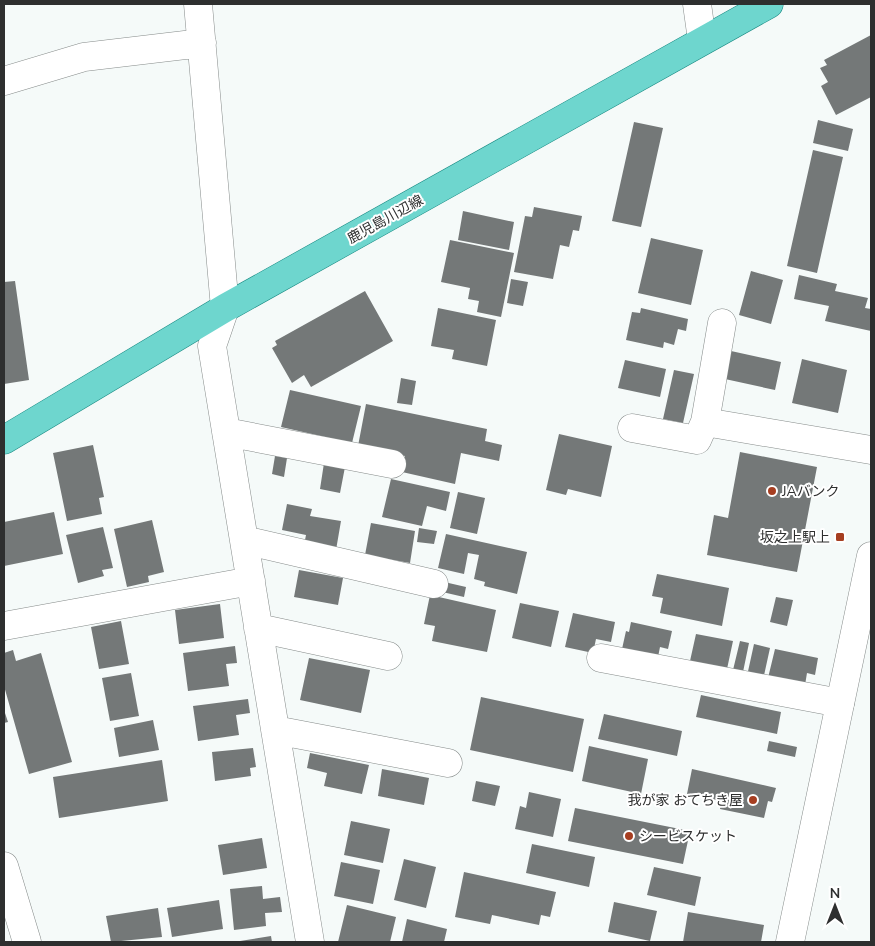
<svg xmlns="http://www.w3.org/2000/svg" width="875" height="946" font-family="'Nunito Sans','Noto Sans JP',sans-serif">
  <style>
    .building { fill: #747878 }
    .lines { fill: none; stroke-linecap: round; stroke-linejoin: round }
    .minor-casing { stroke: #868b8a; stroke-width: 29 }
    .tertiary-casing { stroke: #868b8a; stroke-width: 29 }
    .primary-casing { stroke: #198982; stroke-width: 29 }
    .minor { stroke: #fff; stroke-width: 28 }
    .tertiary { stroke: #fff; stroke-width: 28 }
    .primary { stroke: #6ed6ce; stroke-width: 28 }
    .poi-dot { fill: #a63e21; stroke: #fff; stroke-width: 2 }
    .labels { text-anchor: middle; stroke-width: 4; stroke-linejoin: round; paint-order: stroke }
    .street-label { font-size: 14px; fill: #2e2f2f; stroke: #fff }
    .poi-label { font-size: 14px; fill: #2e2f2f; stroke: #fff; text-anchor: start }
  </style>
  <rect width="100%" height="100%" fill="#f5faf9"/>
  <path class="building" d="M871 35V97L836 115 821 86 828 82 820 68 827 65 824 60Z
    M818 120 853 129 848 151 813 143Z
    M634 122 663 128 641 227 612 221Z
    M813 150 843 157 817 273 787 266Z
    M534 207 582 216 579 231 573 230 569 247 560 245 553 279 514 272 525 216 532 217Z
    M463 211 514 222 509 250 458 240Z
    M651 238 703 250 691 305 638 293Z
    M450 240 514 253 501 317 477 312 479 301 468 299 470 288 441 282Z
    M751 271 783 280 771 324 739 315Z
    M799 275 837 284 835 291 868 298 865 308 871 309V331L825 321 829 306 794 299Z
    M511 279 528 282 523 306 507 303Z
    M15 281 29 380 4 384V282Z
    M365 291 393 341 311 387 304 375 292 383 272 348 277 345 275 341Z
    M438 308 496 320 487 366 452 359 454 350 431 346Z
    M641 308 688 319 686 331 678 329 674 345 664 342 663 348 626 340 632 312 640 313Z
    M731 351 781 362 775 390 725 379Z
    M802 359 847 370 838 413 792 403Z
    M625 360 666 369 660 397 618 388Z
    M674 370 694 374 683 423 663 419Z
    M401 378 416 381 412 405 397 403Z
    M290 390 361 406 352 443 281 427Z
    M366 404 487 429 485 441 502 445 499 461 461 453 455 484 402 472 405 456 358 446Z
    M559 434 612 446 601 497 568 489 566 495 546 490Z
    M93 445 104 497 99 498 102 514 67 521 53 453Z
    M740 452 817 467 797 572 707 555 714 515 728 518Z
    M275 456 287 458 284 477 272 474Z
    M324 463 345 467 340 493 320 489Z
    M391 479 450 492 446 511 427 506 422 526 382 517Z
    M458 492 485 498 477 534 450 528Z
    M287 504 312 509 310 516 341 521 336 550 304 545 306 535 282 530Z
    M54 512 63 554 4 566V522Z
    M152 520 164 572 148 576 149 582 127 587 114 529Z
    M371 523 415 531 410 563 365 555Z
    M103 527 113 568 102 570 104 576 78 583 66 535Z
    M419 528 437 531 434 544 417 542Z
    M446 534 527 552 517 594 484 586 485 582 474 579 479 555 468 553 464 574 438 568Z
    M299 570 343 578 338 605 294 597Z
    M657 574 729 588 722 626 660 613 663 598 652 596Z
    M440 581 466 587 464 597 438 591Z
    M430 595 496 610 487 652 432 641 435 626 424 624Z
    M776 597 793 600 787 626 770 622Z
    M520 603 559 611 551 647 512 638Z
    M220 604 224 638 179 644 175 610Z
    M573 613 615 622 611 642 596 639 593 653 565 647Z
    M121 621 129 664 99 669 91 627Z
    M631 622 672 631 668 649 660 647 658 657 622 649 626 631 629 632Z
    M696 634 733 641 727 669 690 661Z
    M740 641 749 643 743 672 733 670Z
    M754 644 770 648 763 680 747 676Z
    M235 646 237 663 226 664 229 686 188 691 183 653Z
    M775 649 818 658 815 675 807 673 805 685 768 678Z
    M13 650 16 661 41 653 72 762 29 774 4 686V653Z
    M309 658 370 670 361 713 300 700Z
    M131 673 139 716 110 721 102 678Z
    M701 695 781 712 777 734 696 717Z
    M481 697 584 719 573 772 470 750Z
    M248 699 250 713 236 715 239 735 198 741 193 706Z
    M4 710 8 722 4 723Z
    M604 714 682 731 677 756 598 739Z
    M153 720 159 750 119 757 114 728Z
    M769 741 797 747 795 757 767 751Z
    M589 746 648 759 641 794 582 781Z
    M253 748 256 767 250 768 251 776 215 781 212 752Z
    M310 753 369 765 362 794 324 786 327 773 307 768Z
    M162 760 168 801 59 818 53 777Z
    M382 769 429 778 424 805 378 796Z
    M692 769 776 788 772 802 768 801 764 818 720 809 721 801 687 794Z
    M476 781 500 786 495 806 472 801Z
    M529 792 561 799 553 837 515 829 520 806 526 808Z
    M575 808 690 831 683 864 568 841Z
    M351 821 390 829 383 863 344 855Z
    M262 838 267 868 223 875 218 845Z
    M532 844 595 857 589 887 526 873Z
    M404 859 436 867 426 908 394 900Z
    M341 862 380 870 373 904 334 896Z
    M654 867 701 877 695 906 647 895Z
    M464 872 556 892 550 917 541 915 539 925 492 915 490 924 455 917Z
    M262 886 263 899 280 897 282 912 265 913 266 926 234 930 230 889Z
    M219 900 223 929 172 937 167 908Z
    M614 902 657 911 650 941 608 932Z
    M347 905 396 917 390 942H338Z
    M158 908 162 937 111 942 106 916Z
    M688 912 764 925 761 942H683Z
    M407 919 447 929 444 942H402Z
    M271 936 272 942H240V941Z"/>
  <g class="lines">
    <defs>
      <path id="minor" d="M198 4 225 308 212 346 310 942
        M697 4 702 40
        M4 81 84 57 202 43
        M705 422 722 323
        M632 428 697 440 705 422 871 450
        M226 432 392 464
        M244 540 434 584
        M4 626 251 581
        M258 628 388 656
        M601 658 840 703
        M275 730 448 763
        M4 866 27 942"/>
      <path id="tertiary" d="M790 942 871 556"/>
      <path id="primary" d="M4 440 225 308 769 4"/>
    </defs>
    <use href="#minor" class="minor-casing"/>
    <use href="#tertiary" class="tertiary-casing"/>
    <use href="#primary" class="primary-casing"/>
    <use href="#minor" class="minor"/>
    <use href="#tertiary" class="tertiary"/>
    <use href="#primary" class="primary"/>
  </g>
  <g class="poi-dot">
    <circle cx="772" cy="491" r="5"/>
    <rect x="835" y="532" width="10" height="10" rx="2.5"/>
    <circle cx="753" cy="800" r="5"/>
    <circle cx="629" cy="836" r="5"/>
  </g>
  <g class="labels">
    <g class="street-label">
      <text transform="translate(385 219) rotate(-29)" y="5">鹿児島川辺線</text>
    </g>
    <g class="poi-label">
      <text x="782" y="496">JAバンク</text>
      <text x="830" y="542" text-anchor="end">坂之上駅上</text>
      <text x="743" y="805" text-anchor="end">我が家 おてちき屋</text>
      <text x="639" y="841">シービスケット</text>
    </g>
  </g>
  <rect width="875" height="946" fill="none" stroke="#2e2f2f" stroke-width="10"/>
  <g transform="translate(835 906)" stroke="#ffffff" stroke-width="4" paint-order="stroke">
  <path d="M0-4L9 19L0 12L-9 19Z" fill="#2e2f2f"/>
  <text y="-8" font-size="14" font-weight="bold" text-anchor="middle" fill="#2e2f2f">N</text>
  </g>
</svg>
